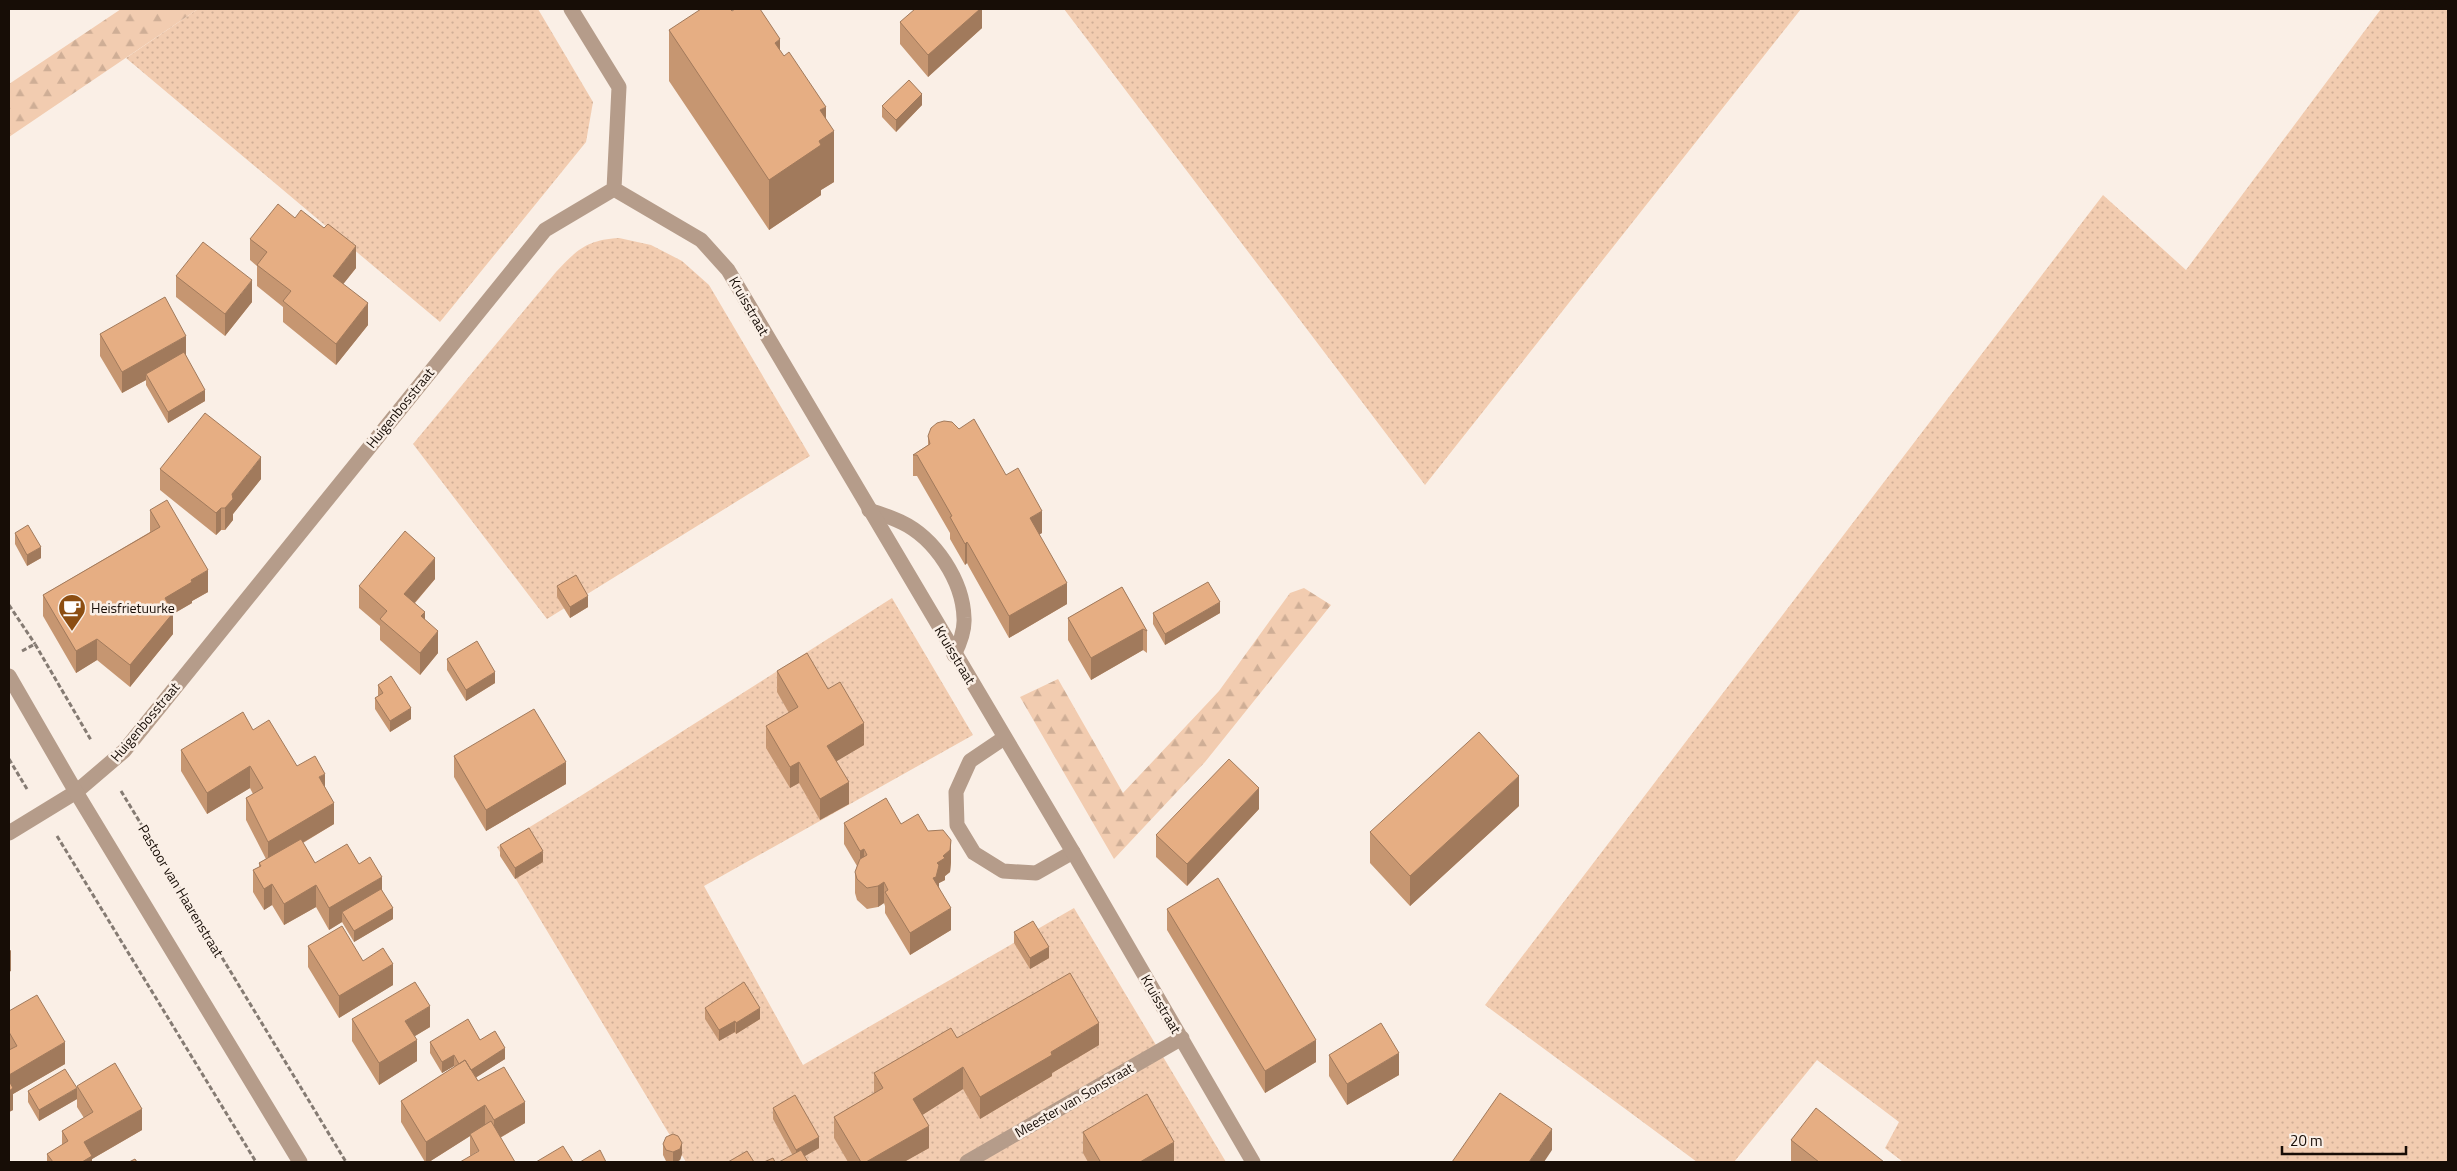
<svg xmlns="http://www.w3.org/2000/svg" width="2457" height="1171" font-family="'Titillium Web',sans-serif">
  <style>
    .grass { fill: url(#grass-dots) }
    .forest { fill: url(#forest-firs) }
    .lines { fill: none; stroke-linecap: round; stroke-linejoin: round }
    .path { stroke: #857b73; stroke-width: 3; stroke-dasharray: 5 2.5; stroke-linecap: butt }
    .service { stroke: #b59c8a; stroke-width: 15 }
    .minor { stroke: #b59c8a; stroke-width: 15 }
    .tertiary { stroke: #b59c8a; stroke-width: 15 }
    .wall { fill: #c69671 }
    .shaded-wall { fill: #a17a5c }
    .building { fill: #e6ae83; stroke: #a17a5c }
    .labels { text-anchor: middle; stroke-width: 5; stroke-linejoin: round; paint-order: stroke }
    .street-label { font-size: 14px; fill: #170d06; stroke: #faefe6 }
    .poi-label { font-size: 14px; fill: #170d06; stroke: #faefe6; text-anchor: start }
  </style>
  <defs>
    <pattern id="grass-dots" width="8" height="8" patternUnits="userSpaceOnUse" patternTransform="scale(1.25)"><rect width="8" height="8" fill="#f2ccb0"/><path d="M2 2h.1M6 6h.1" fill="none" stroke="#cfae96" stroke-width="1.8" stroke-linecap="round"/></pattern>
    <pattern id="forest-firs" width="22" height="20" patternUnits="userSpaceOnUse" patternTransform="scale(1.25)"><rect width="22" height="20" fill="#f2ccb0"/><path d="M5 1l3.5 6h-7zM16 11l3.5 6h-7z" fill="#cfae96"/></pattern>
  </defs>
  <rect width="100%" height="100%" fill="#faefe6"/>
  <path class="grass" d="M198 9H538L593 102 586 142 440 322 126 58Z
    M1064 9H1801L1425 485Z
    M2381 9H2448V1162H1903L1885 1148 1899 1122 1817 1060 1734 1162H1697L1485 1005 2103 195 2186 270Z
    M619 238 651 245 682 261 709 285 810 456 547 619 413 444 556 272C577 250 586 240 619 238Z
    M892 598 973 735 704 886 803 1065 1074 908 1226 1162H686L505 861 497 847 579 797Z"/>
  <path class="forest" d="M121 9H198L9 137V84Z
    M1304 588 1331 605 1205 762 1114 859 1020 697 1058 679 1123 793 1219 691 1290 593Z"/>
  <g class="lines">
    <path class="path" d="M9 605 35 644
      M22 651 35 644 91 740
      M9 759 27 789
      M121 791 346 1162
      M57 836 256 1162"/>
    <path class="service" d="M869 510C880 514 891 517 901 522 935 538 963 581 964 618 965 631 960 643 954 655
      M1004 738 970 761 956 792 957 825 974 853 1003 871 1036 873 1073 852"/>
    <path class="minor" d="M614 189 701 240 728 270 1073 852 1253 1162
      M9 833 76 792 124 751 545 230 614 189 619 87 571 9
      M967 1162 1182 1038"/>
    <path class="tertiary" d="M9 676 76 792 300 1162"/>
  </g>
  <path class="wall" d="M982 9V28L928 77 900 44V22Z
    M732 11 780 51 826 119 834 182 821 190V195L769 230 669 81V30Z
    M922 105 896 132 882 117V106Z
    M250 239 356 268 343 284 368 325 336 365 283 322V307L257 286V266L250 260Z
    M176 276 252 302 225 336 176 297Z
    M100 334 186 357 205 401 168 423 146 385V380L122 393 100 356Z
    M928 436 1006 475 1042 533 1039 534 1067 604 1009 638 969 567 967 563 965 565 950 539V533L917 476H913V455L928 445Z
    M160 469 261 479 233 514V520L225 530H221L216 535 160 490Z
    M150 510 208 592 192 601V603L173 614V634L130 687 97 660 76 673 43 616V595L150 532Z
    M15 533 41 558 27 566 15 544Z
    M435 579 415 603 425 620 438 653 420 675 380 640V626L359 608V586Z
    M557 586 588 607 570 618 557 597Z
    M1122 587 1147 631V653L1143 650 1091 680 1068 640V618Z
    M1153 613H1220L1165 645 1153 624Z
    M447 659 495 683 466 701 447 670Z
    M777 671 828 689 864 745 836 761 849 804 820 820 799 783 790 788 766 748V726L789 713 777 692Z
    M378 685 411 719 390 732 375 709V698L378 696Z
    M253 730 297 766 325 787 334 824 303 843 315 863 359 864 382 890 393 919 354 942 342 922 329 930 316 907 284 925 272 905 264 910 253 892V870L259 867V863L266 859 246 820V798L253 794 250 788 207 814 181 771V750Z
    M454 756 566 784 486 831 454 777Z
    M1519 806 1410 906 1370 863V832Z
    M1259 809 1187 886 1156 857V835Z
    M844 823 901 824 928 831 951 862 950 872 945 876V880L939 883V887L951 930 910 955 885 913V906L884 903 878 907 867 909 857 900 855 893V872L857 866 844 844Z
    M500 845 543 862 515 879 500 856Z
    M1167 909 1316 1062 1265 1093 1167 930Z
    M1014 932 1049 958 1030 969 1014 943Z
    M308 946 363 961 393 985 339 1018 308 967Z
    M705 1008 760 1019 736 1034 735 1032 719 1041 705 1019Z
    M9 1011 65 1064 13 1094V1110L9 1112Z
    M352 1019 430 1027 415 1036 417 1061 379 1085 352 1041Z
    M957 1038 1099 1045 1052 1073V1076L980 1119 963 1089 922 1115 929 1148 904 1162H848L834 1138V1117L874 1093V1073Z
    M480 1040 505 1059 476 1077 478 1081 525 1123 470 1156V1136L429 1162H425L401 1122V1101L454 1067V1066L442 1073 430 1053V1042Z
    M1329 1055 1399 1075 1347 1105 1329 1076Z
    M77 1086 142 1130 92 1159V1162H47V1154L62 1145V1131L84 1118 77 1107Z
    M28 1091 77 1099 39 1121 28 1102Z
    M773 1108 819 1148 805 1156 792 1154 773 1119Z
    M1083 1132 1174 1162H1088L1083 1153Z
    M1791 1140 1884 1162H1792L1791 1161Z
    M663 1144 682 1154 680 1160 676 1162H670L666 1161 663 1155Z"/>
  <path class="shaded-wall" d="M980 9H982V28L928 77V55Z
    M780 39V90L775 43Z
    M922 94V105L896 132V120Z
    M826 107V136L834 131V182L821 190V195L769 230V180L820 110Z
    M356 246V268L333 297V276Z
    M252 280V302L225 336V314Z
    M368 303V325L336 365V344Z
    M186 336V357L146 374V380L122 393V372Z
    M205 390V401L168 423V412Z
    M261 457V479L233 514V520L225 530V508L232 494Z
    M221 508V530L216 535V513Z
    M1042 511V533L1030 540V518Z
    M967 542V563L965 565V544Z
    M41 547V558L27 566V555Z
    M435 558V579L404 615V594Z
    M208 570V592L192 601V603L173 614V634L130 687V665L165 598 191 580Z
    M1067 583V604L1009 638V616Z
    M588 596V607L570 618V607Z
    M1220 602V613L1165 645V634Z
    M425 612V633L421 616Z
    M1143 629V650L1091 680V658Z
    M438 631V653L420 675V653Z
    M97 639V660L76 673V651Z
    M495 672V683L466 701V690Z
    M411 708V719L390 732V721Z
    M864 723V745L827 767V746Z
    M566 762V784L486 831V810Z
    M799 762V783L790 788V767Z
    M250 766V788L207 814V793Z
    M325 774V795L319 777Z
    M1519 776V806L1410 906V876Z
    M849 782V804L820 820V799Z
    M1259 788V809L1187 886V864Z
    M334 803V824L268 863V842Z
    M951 840V862L950 872 945 876V880L939 883V887L936 898 933 878 937 863 943 856Z
    M864 849V870L860 872V851Z
    M543 851V862L515 879V868Z
    M382 877V898L342 912V922L329 930V908Z
    M884 882V903L878 907V886Z
    M272 884V905L264 910V889Z
    M316 885V907L284 925V904Z
    M393 908V919L354 942V931Z
    M951 908V930L910 955V933Z
    M1049 947V958L1030 969V958Z
    M11 950V971L9 972V951Z
    M393 964V985L339 1018V996Z
    M430 1006V1027L405 1042V1021Z
    M760 1008V1019L736 1034V1023Z
    M735 1021V1032L719 1041V1030Z
    M1099 1023V1045L1052 1073V1076L980 1119V1097L1051 1052Z
    M417 1040V1061L379 1085V1063Z
    M1316 1040V1062L1265 1093V1071Z
    M65 1042V1064L13 1094V1110L9 1112V1075Z
    M505 1048V1059L466 1084V1072Z
    M1399 1053V1075L1347 1105V1084Z
    M454 1055V1066L442 1073V1062Z
    M963 1067V1089L913 1121V1099Z
    M77 1088V1099L39 1121V1110Z
    M525 1102V1123L494 1141V1120Z
    M485 1105V1126L470 1134V1136L429 1162H426V1142Z
    M142 1109V1130L92 1159V1162H82L84 1142Z
    M929 1126V1148L904 1162H866Z
    M1552 1129V1150L1544 1162H1529Z
    M819 1137V1148L796 1161V1150Z
    M1174 1142V1162H1140Z
    M682 1143V1154L680 1160 676 1162H673V1152Z"/>
  <path class="building" d="M701 9H730L732 11 735 9H760L780 39 775 43 784 56 789 52 826 107 820 110 834 131 819 141 821 145 769 180 669 30Z
    M915 9H980L928 55 900 22Z
    M909 80 922 94 896 120 882 106Z
    M278 204 295 218 301 210 324 228 328 224 356 246 333 276 368 303 336 344 283 301 291 291 257 265 267 252 250 239Z
    M203 242 252 280 225 314 176 276Z
    M165 297 186 336 122 372 100 334Z
    M184 352 205 390 168 412 146 374Z
    M205 413 261 457 232 494 233 499 225 508H221L216 513 160 469Z
    M974 419 1006 475 1018 468 1042 511 1030 518 1067 583 1009 616 969 545 967 542 965 544 950 517 952 516 917 455H913L930 444 928 436 931 428 937 423 944 421 952 422 959 429Z
    M167 500 208 570 191 580 192 582 165 598 173 613 130 665 97 639 76 651 43 595 160 527 150 510Z
    M28 525 41 547 27 555 15 533Z
    M405 531 435 558 404 594 425 612 421 616 438 631 420 653 380 619 387 611 359 586Z
    M576 575 588 596 570 607 557 586Z
    M1208 582 1220 602 1165 634 1153 613Z
    M1122 587 1147 631 1143 629 1091 658 1068 618Z
    M477 641 495 672 466 690 447 659Z
    M807 653 828 689 840 682 864 723 827 746 849 782 820 799 799 762 790 767 766 726 798 707 777 671Z
    M391 676 411 708 390 721 375 698 383 693 378 685Z
    M534 709 566 762 486 810 454 756Z
    M243 712 253 730 269 720 297 766 315 756 325 774 319 777 334 803 268 842 246 798 263 788 250 766 207 793 181 750Z
    M1479 732 1519 776 1410 876 1370 832Z
    M1229 759 1259 788 1187 864 1156 835Z
    M886 798 901 824 918 814 928 831 943 830 951 840 950 850 943 856 945 858 937 863 939 865 936 877 933 878 951 908 910 933 885 892 888 890 884 882 878 886 867 888 857 879 855 872 858 864 860 859 867 855 864 849 860 851 844 823Z
    M529 828 543 851 515 868 500 845Z
    M301 839 315 863 347 844 359 864 370 857 382 877 329 908 316 885 284 904 272 884 264 889 253 870 261 866 259 863Z
    M1218 878 1316 1040 1265 1071 1167 909Z
    M381 889 393 908 354 931 342 912Z
    M1033 921 1049 947 1030 958 1014 932Z
    M342 926 363 961 383 948 393 964 339 996 308 946Z
    M1070 973 1099 1023 1051 1052 1052 1055 980 1097 963 1067 913 1099 929 1126 866 1162H861L834 1117 883 1088 874 1073 951 1028 957 1038Z
    M415 982 430 1006 405 1021 417 1040 379 1063 352 1019Z
    M744 982 760 1008 736 1023 735 1021 719 1030 705 1008Z
    M37 995 65 1042 9 1075V1050L17 1046 9 1032V1011Z
    M468 1019 480 1040 495 1031 505 1048 471 1070 465 1060 459 1064 454 1055 442 1062 430 1042Z
    M1381 1023 1399 1053 1347 1084 1329 1055Z
    M465 1060 478 1081 504 1067 525 1102 494 1120 485 1105 426 1142 401 1101Z
    M115 1063 142 1109 84 1142 92 1156 82 1162H53L47 1154 68 1141 62 1131 93 1112 77 1086Z
    M65 1069 77 1088 39 1110 28 1091Z
    M9 1081 13 1088 9 1091Z
    M1500 1093 1552 1129 1529 1162H1452Z
    M1147 1094 1174 1142 1140 1162H1098L1100 1161 1083 1132Z
    M795 1095 819 1137 796 1150 773 1108Z
    M1816 1108 1884 1162H1819L1791 1140Z
    M491 1121 515 1162H460L479 1151 470 1134Z
    M673 1134 678 1136 682 1143 680 1149 673 1152 666 1150 663 1144 666 1137Z
    M563 1146 573 1162H536Z
    M600 1150 606 1162H580Z
    M801 1150 808 1162H779Z
    M747 1151 754 1162H728Z
    M773 1158 775 1162H764Z
    M135 1159 137 1162H129Z"/>
  <defs>
    <symbol id="cafe-pin" viewBox="-11 -11 22 30"><path d="M0 17L-7.5 6A9.5 9.5 0 1 1 7.5 6Z" fill="#8c4e12" stroke="#faefe6"/><path d="M-5.5-4.5H6V0H3Q3 3.5 0 3.5H-2.5Q-5.5 3.5-5.5 0ZM3-3.2v2h1.7v-2ZM-6 4.5H4V6H-6Z" fill="#fff"/></symbol>
  </defs>
  <g fill-rule="evenodd">
    <use href="#cafe-pin" x="56" y="592" width="32" height="43"/>
  </g>
  <g class="labels">
    <g class="street-label">
      <text transform="translate(749 306) rotate(60)" y="5">Kruisstraat</text>
      <text transform="translate(400 408) rotate(-51)" y="5">Huigenbosstraat</text>
      <text transform="translate(955 655) rotate(59)" y="5">Kruisstraat</text>
      <text transform="translate(145 722) rotate(-50)" y="5">Huigenbosstraat</text>
      <text transform="translate(181 891) rotate(59)" y="5">Pastoor van Haarenstraat</text>
      <text transform="translate(1161 1004) rotate(60)" y="5">Kruisstraat</text>
      <text transform="translate(1074 1100) rotate(-30)" y="5">Meester van Sonstraat</text>
    </g>
    <g class="poi-label">
      <text x="91" y="613">Heisfrietuurke</text>
    </g>
  </g>
  <rect width="2457" height="1171" fill="none" stroke="#170d06" stroke-width="20"/>
  <path d="M2282 1146v8h124v-8" fill="none" stroke="#170d06" stroke-width="2.5"/>
  <text x="2290" y="1146" font-size="15" fill="#170d06" stroke="#faefe6" stroke-width="4" paint-order="stroke">20 m</text>
</svg>
